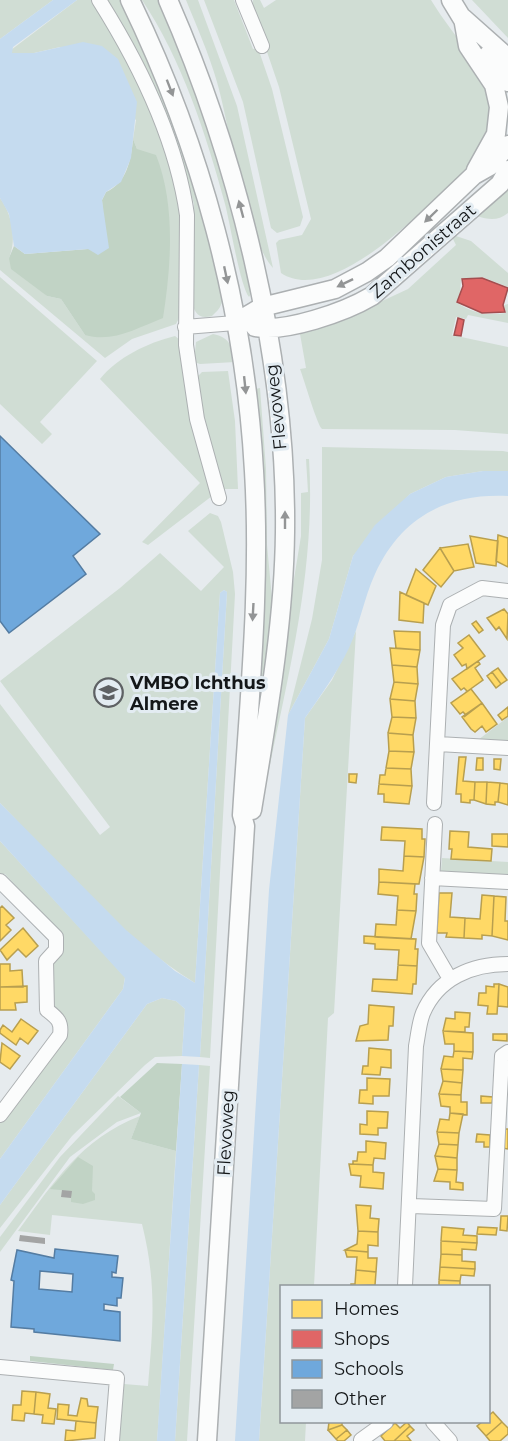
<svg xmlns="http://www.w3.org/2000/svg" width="508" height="1441" font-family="Montserrat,sans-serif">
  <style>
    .green { fill: #d0ddd4 }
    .forest { fill: #c1d3c5 }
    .water { fill: #c5dbef }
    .homes { fill: #ffd966; stroke: #b89f4f; stroke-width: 1.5 }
    .shops { fill: #e06666; stroke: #a34e4f; stroke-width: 1.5 }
    .schools { fill: #6fa8dc; stroke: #547ca2; stroke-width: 1.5; fill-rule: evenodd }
    .building { fill: #a3a4a4 }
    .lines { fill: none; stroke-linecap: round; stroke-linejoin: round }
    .street-casing { stroke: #acb0b2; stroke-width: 16 }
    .secondary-casing { stroke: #acb0b2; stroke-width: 21 }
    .street { stroke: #fbfcfc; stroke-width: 14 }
    .secondary { stroke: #fbfcfc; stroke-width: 18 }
    .oneway { fill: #939596 }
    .labels { text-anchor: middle; stroke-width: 6; stroke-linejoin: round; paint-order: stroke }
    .street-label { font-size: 18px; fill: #141719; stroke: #e3ecf2 }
    .poi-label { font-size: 18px; font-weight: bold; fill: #141719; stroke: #e3ecf2; text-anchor: start }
  </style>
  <rect width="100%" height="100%" fill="#e6ebee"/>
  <path class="green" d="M0 0H53L0 39Z
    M77 0H93L131 62 153 114 181 199 180 316 176 324 132 339 105 358 0 270V198C12 214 17 239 9 258L47 296 61 299 85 335 137 149 133 139 136 120 60 47 34 53H12L11 50Z
    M106 0H121C158 74 186 153 208 233 213 251 224 283 222 301 221 308 217 311 212 316 198 320 194 312 191 299L194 204 187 180 180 155Z
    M142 0H158C201 99 228 189 251 294L249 297C240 286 230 222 225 204 206 134 182 60 142 0Z
    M186 0H198L237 106 273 268C245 237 230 127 217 82 209 54 197 27 186 0Z
    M204 0H234L253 49 258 48 272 89 303 217 300 226 277 233 271 228 243 102Z
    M253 0H260L264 8 276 0H431C457 43 493 71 490 125 489 154 459 176 440 194 409 224 327 304 281 273L276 243 279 240 302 235 311 219 279 87 252 8Z
    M472 0H508V38Z
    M508 189V213C498 221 489 220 477 216Z
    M456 236 471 241 508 273V287L482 277 461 279 460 296 456 302C472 313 487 316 506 313L504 305 508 304V323L468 315 466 319 456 317 452 335 508 347V434L455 430 322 429C317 425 304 379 300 369L306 368 300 334 350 316 408 289 456 245 453 239Z
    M0 277 97 361 40 422 52 434 42 444 0 404Z
    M213 334C230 337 233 348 235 362L200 364 194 362 196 342Z
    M175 336 180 340 192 422 212 496 148 545 142 542 200 483 100 379C118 357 147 343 175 336Z
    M228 371 235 421 238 489H223L206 427 197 377 202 372Z
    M260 388 266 469 267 545 273 609 256 755 250 390Z
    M322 447 503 451 508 452V471H483L446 477 410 494 353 556 329 639 288 715 312 619 322 560Z
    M306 459H309C316 569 288 676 266 784L261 781 301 536V493L308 492Z
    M210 513 218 516 221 522 233 572 235 594 210 1058 200 1057 227 592 224 590 220 593 195 983C120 937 61 865 0 803V704L100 835 110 827 0 681 120 588 160 553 201 591 224 567 188 531Z
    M356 631 334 1013 328 1018 314 1286H282V1422H306L305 1441H259L305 718 332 680Z
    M508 717V742L478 740Z
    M0 841 125 977 123 989 0 1159V1123L63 1038C69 1022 65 1017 53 1005L52 963 61 953 63 936 5 874H0Z
    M442 858 508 862V877L444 873 441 871Z
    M162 998 176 1001 185 1009 182 1056 155 1057 145 1065 72 1136 0 1228V1205L147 1004Z
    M199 1065 210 1066 187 1441H175Z
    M118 1096 141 1113 117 1122 70 1157 0 1252V1237L60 1157Z
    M140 1116 131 1139 176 1151 159 1414 157 1441H118L124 1384 148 1386C153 1326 157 1284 142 1224L52 1215 50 1235 18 1231C54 1182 81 1139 140 1116Z"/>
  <path class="forest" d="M133 139 137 149 156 155C176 205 171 267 163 318 137 328 113 343 85 335L61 299 47 296 11 269 9 258 14 246 25 254 88 249 103 215 102 200 106 192C127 183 131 160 133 139Z
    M157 1063 182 1064 176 1151 131 1139 141 1113 120 1097Z
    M78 1157 93 1166 92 1191 95 1194V1200L83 1204 71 1202V1191L50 1189Z
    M30 1356 114 1364 113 1370 30 1361Z"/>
  <path class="water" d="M53 0H77L13 47 12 53H34L83 42 102 46 118 59 137 102 131 158 121 182 106 192 102 200 109 248 98 255 88 249 25 254 14 246 9 214 0 198V39Z
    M483 471H508V496C447 493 401 517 375 574 364 598 360 624 349 648 337 673 321 695 305 718L259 1441H235L269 890 288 715 329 639 353 556 375 525 410 494 446 477Z
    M224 590 227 592 200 1057 182 1056 185 1009 176 1001 162 998 147 1004 0 1205V1159L123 989 125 978 0 841V803L126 930 175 971 195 983 220 593Z
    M182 1064 199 1065 175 1441H157Z"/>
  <path class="homes" d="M498 535 508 538V567L496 561Z
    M470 536 498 541 496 566 476 563Z
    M468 544 474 567 454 571 440 548Z
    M440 548 454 571 441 587 423 570Z
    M416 569 436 586 428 605 406 595Z
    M400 592 424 603 423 623 399 620Z
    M504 609 508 614 507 639 499 627 496 630 487 618Z
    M476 621 483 630 479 633 472 624Z
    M394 631 420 632V650L396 648Z
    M469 635 485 656 467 669 466 664 462 666 454 655 463 648 458 643Z
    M390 648 420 650 417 667 392 665Z
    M478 661 480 664 475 668 483 680 465 693 467 691 464 688 461 690 452 679Z
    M392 665 417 667 418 684 394 682Z
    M498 668 507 680 501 684 492 672Z
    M492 672 501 684 496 688 487 676Z
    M394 682 418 684 415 701 390 699Z
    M471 689 482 703 464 717 466 715 463 712 460 714 451 703Z
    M390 699 415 701 416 718 392 717Z
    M482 703 497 724 486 732 482 726 475 732 471 729 462 717Z
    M508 707V716L502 720 498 715Z
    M392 717 416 718 413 735 388 733Z
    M388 733 413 735 414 752 389 751Z
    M389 751 414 752 411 769 386 768Z
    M459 757H466L463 781 475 782 474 800H470V803L461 802V794H456Z
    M477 758H483V770H476Z
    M494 759H501L500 770 494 769Z
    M386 768 411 769 412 786 379 784 380 775H385Z
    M349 774H357L356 783 349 782Z
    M475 782H487L486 804 474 800Z
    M487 782 500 783 498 802H495V805L486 804Z
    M500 783 508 784V805L498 802Z
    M379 784 412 786 409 804 384 802V794H378Z
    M382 827 422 829V839H425L424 857 404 856 405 841 381 840Z
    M450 831 469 832 468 847 492 849 491 861 451 859 452 849H449Z
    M492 834H508V847L492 846Z
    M404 856 424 857 419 884 379 882V869L403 871Z
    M379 882 415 884 414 894H417L416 911 397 910 398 896 378 894Z
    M439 893H452L450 917 465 918 464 938 446 937 447 933H437Z
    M482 895 494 896 492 936 482 935V939L464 938 465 918 480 919Z
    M494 896 506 897 505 921H508V940L492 936Z
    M2 906 14 918 6 925 11 930 0 941V908Z
    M397 910 416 911 411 939 375 937 376 924 396 925Z
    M23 928 38 946 26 957 18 949 7 960 0 950Z
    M364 936 416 939 415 949H418L417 966 398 965 399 950 375 949V944L364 943Z
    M0 964H10V971L22 970 23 987H0Z
    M398 965 417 966 416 984H413L412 994 372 991 373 979 397 980Z
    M494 984H499L497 1014H487L488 1006 478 1005 479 993H486V986L494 987Z
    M499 984 508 987V1007L498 1006Z
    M27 986V1002L15 1003 16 1010H0V987Z
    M369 1005 394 1007 393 1026H389L388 1040 356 1041 360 1026 368 1024Z
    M455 1012 470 1013 469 1027H465V1032L443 1031 446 1018 455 1019Z
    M21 1019 38 1031 28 1044 20 1038 16 1045 0 1033V1030L3 1025 12 1032Z
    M443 1031 473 1033V1052L454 1051V1044H445Z
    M493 1034H507V1041L493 1040Z
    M2 1043 20 1056 10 1069 0 1062Z
    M369 1048 391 1050V1068L381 1067 380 1075 362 1074 363 1066H368Z
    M454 1051 473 1052 472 1059 463 1058V1070L441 1069 444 1056 453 1057Z
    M441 1069 463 1070 462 1083 443 1081Z
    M367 1078 390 1079 389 1096H373V1104L359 1103 360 1090H367Z
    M443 1081 462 1083 461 1095 439 1094Z
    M439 1094 461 1095V1102H467V1115L450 1113V1107L441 1106Z
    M481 1096 493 1097 492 1103H481Z
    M367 1111 388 1112 387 1128H378V1135L360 1134V1124L367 1125Z
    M450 1113 463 1114 459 1133 437 1132 440 1119 449 1120Z
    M504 1129H508V1149L502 1148Z
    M437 1132 459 1133 458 1145 439 1144Z
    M477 1134 490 1135V1147H484V1142H476Z
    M366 1141 386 1143 385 1159 374 1158 373 1165 353 1164V1161H357L358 1152H366Z
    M439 1144 458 1145 457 1158 435 1156Z
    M435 1156 457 1158V1170L438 1169Z
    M349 1164 373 1165V1172L384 1173 383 1189 360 1187 361 1176 351 1175Z
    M438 1169 457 1170 456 1182 463 1183V1190L450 1189V1182L434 1181Z
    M356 1205 371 1206 370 1218 379 1219 378 1232 358 1231Z
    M501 1216H508L507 1231 500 1230Z
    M442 1227 464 1229 463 1235 477 1236V1243L441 1241Z
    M478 1227 497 1228 496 1235 477 1234Z
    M358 1231 378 1232V1246L368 1245V1252L345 1250 357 1244Z
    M441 1241 477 1243 476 1250 462 1249V1255L441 1254Z
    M345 1250 368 1252V1258H377L376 1272 356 1270 357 1257H347Z
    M441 1254 462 1255V1261L475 1262V1269L440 1267Z
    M440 1267 475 1269 474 1276 461 1275 460 1281 439 1280Z
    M356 1270 376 1272 375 1285 351 1286V1284H355Z
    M439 1280 460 1281V1286H439Z
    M22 1391 36 1392 34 1414 25 1413 24 1421 12 1420 13 1405H21Z
    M36 1392 50 1394 48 1408 56 1409 54 1424 42 1423 43 1415 34 1414Z
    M81 1398 87 1399 88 1406 98 1407 96 1423 57 1419 58 1404 69 1405 68 1415 77 1416Z
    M493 1412 502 1422 486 1436 477 1426 482 1422H488V1416Z
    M76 1421 96 1423 95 1438 65 1441 66 1430 75 1431Z
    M329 1422H342V1425L328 1430Z
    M407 1422 410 1426 394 1441H385L381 1436 395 1423 400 1428Z
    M502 1422 508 1428V1434L500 1441H490L486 1436Z
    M342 1425 347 1430 336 1439 328 1430Z
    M410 1426 414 1430 407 1436 411 1441H394Z
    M347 1430 351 1435 344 1441H338L336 1439Z"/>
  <path class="shops" d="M482 278 508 288 503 305 505 312 482 313 457 302 463 286 462 279Z
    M458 318 464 320 461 336 454 335Z"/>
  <path class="schools" d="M0 436 100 534 73 556 86 574 9 633 0 621Z
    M55 1249 118 1256 116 1273 112 1272V1277L123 1278 121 1298H117V1306L104 1304V1310L120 1312V1341L34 1332V1329L11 1327 14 1281 11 1280 17 1250 54 1258ZM40 1271 73 1274 72 1292 39 1289Z"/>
  <path class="building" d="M62 1190 72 1191 71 1198 61 1197Z
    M20 1235 45 1238V1244L19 1241Z"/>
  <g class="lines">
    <defs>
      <path id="street" d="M99 0C140 65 176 138 187 215L186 345 197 419 219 498
        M243 0 262 46
        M185 327 235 323
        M438 744 508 748
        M434 803 443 625 450 605 482 588 508 591
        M435 824 429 943 450 979
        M432 878 508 882
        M0 881 56 937V950L46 961 47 1010C57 1018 62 1021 60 1035L0 1115
        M411 1206 494 1209 502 1056 508 1052
        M405 1286 416 1046C418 1036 419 1023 423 1013 438 978 472 964 508 964
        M0 1367 117 1378 112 1441
        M433 1422 450 1441
        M361 1440 386 1422"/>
      <path id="secondary" d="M130 0C201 146 245 308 254 471 261 585 249 701 242 815L245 826 207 1441
        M168 0C238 159 287 357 285 532 284 625 267 718 252 810
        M451 0 468 28
        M463 18 468 46 494 85 499 107 496 134 476 170
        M463 18 508 58
        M488 55 508 82
        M235 323 262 307 335 289 367 272 387 258 474 175 490 166 508 145
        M255 327C285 333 345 312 372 296L500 184 508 170"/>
    </defs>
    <use href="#street" class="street-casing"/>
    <use href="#secondary" class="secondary-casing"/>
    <use href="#street" class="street"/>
    <use href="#secondary" class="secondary"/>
  </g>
  <defs><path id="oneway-solid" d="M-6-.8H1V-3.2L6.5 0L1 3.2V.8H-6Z" transform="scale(1.5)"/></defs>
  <g class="oneway">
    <use href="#oneway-solid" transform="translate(170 88) rotate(69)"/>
    <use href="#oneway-solid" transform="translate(241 209) rotate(-105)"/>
    <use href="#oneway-solid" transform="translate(431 216) rotate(136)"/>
    <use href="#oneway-solid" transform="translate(226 275) rotate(78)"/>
    <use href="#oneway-solid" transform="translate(345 283) rotate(154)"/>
    <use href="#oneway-solid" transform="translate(245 385) rotate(84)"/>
    <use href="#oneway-solid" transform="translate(285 520) rotate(-90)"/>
    <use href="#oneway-solid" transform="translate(253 612) rotate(93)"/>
  </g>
  <defs>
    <symbol id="school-ring" viewBox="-11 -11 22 22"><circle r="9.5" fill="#e3ecf2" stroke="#5e6164" stroke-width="1.5"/><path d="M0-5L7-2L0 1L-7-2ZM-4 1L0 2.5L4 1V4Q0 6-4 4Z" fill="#5e6164"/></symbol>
  </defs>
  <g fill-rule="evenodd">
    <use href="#school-ring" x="92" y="676" width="33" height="33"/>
  </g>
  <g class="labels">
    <g class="street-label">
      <text transform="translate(423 251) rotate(-41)" y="6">Zambonistraat</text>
      <text transform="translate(276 407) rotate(-96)" y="6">Flevoweg</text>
      <text transform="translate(226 1133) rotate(-87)" y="6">Flevoweg</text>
    </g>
    <g class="poi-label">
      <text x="130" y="689">VMBO Ichthus<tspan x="130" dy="21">Almere</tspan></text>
    </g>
  </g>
  <rect x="280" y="1285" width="210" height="138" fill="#e3ecf2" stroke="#90979b" stroke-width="1.5"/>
  <rect x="292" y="1300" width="30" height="18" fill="#ffd966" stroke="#90979b" stroke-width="1.5"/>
  <text x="334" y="1315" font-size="18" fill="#141719">Homes</text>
  <rect x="292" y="1330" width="30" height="18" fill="#e06666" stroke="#90979b" stroke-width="1.5"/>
  <text x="334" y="1345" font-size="18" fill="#141719">Shops</text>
  <rect x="292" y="1360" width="30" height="18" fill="#6fa8dc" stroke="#90979b" stroke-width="1.5"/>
  <text x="334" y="1375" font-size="18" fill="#141719">Schools</text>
  <rect x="292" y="1390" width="30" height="18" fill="#a3a4a4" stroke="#90979b" stroke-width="1.5"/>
  <text x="334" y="1405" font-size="18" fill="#141719">Other</text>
</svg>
